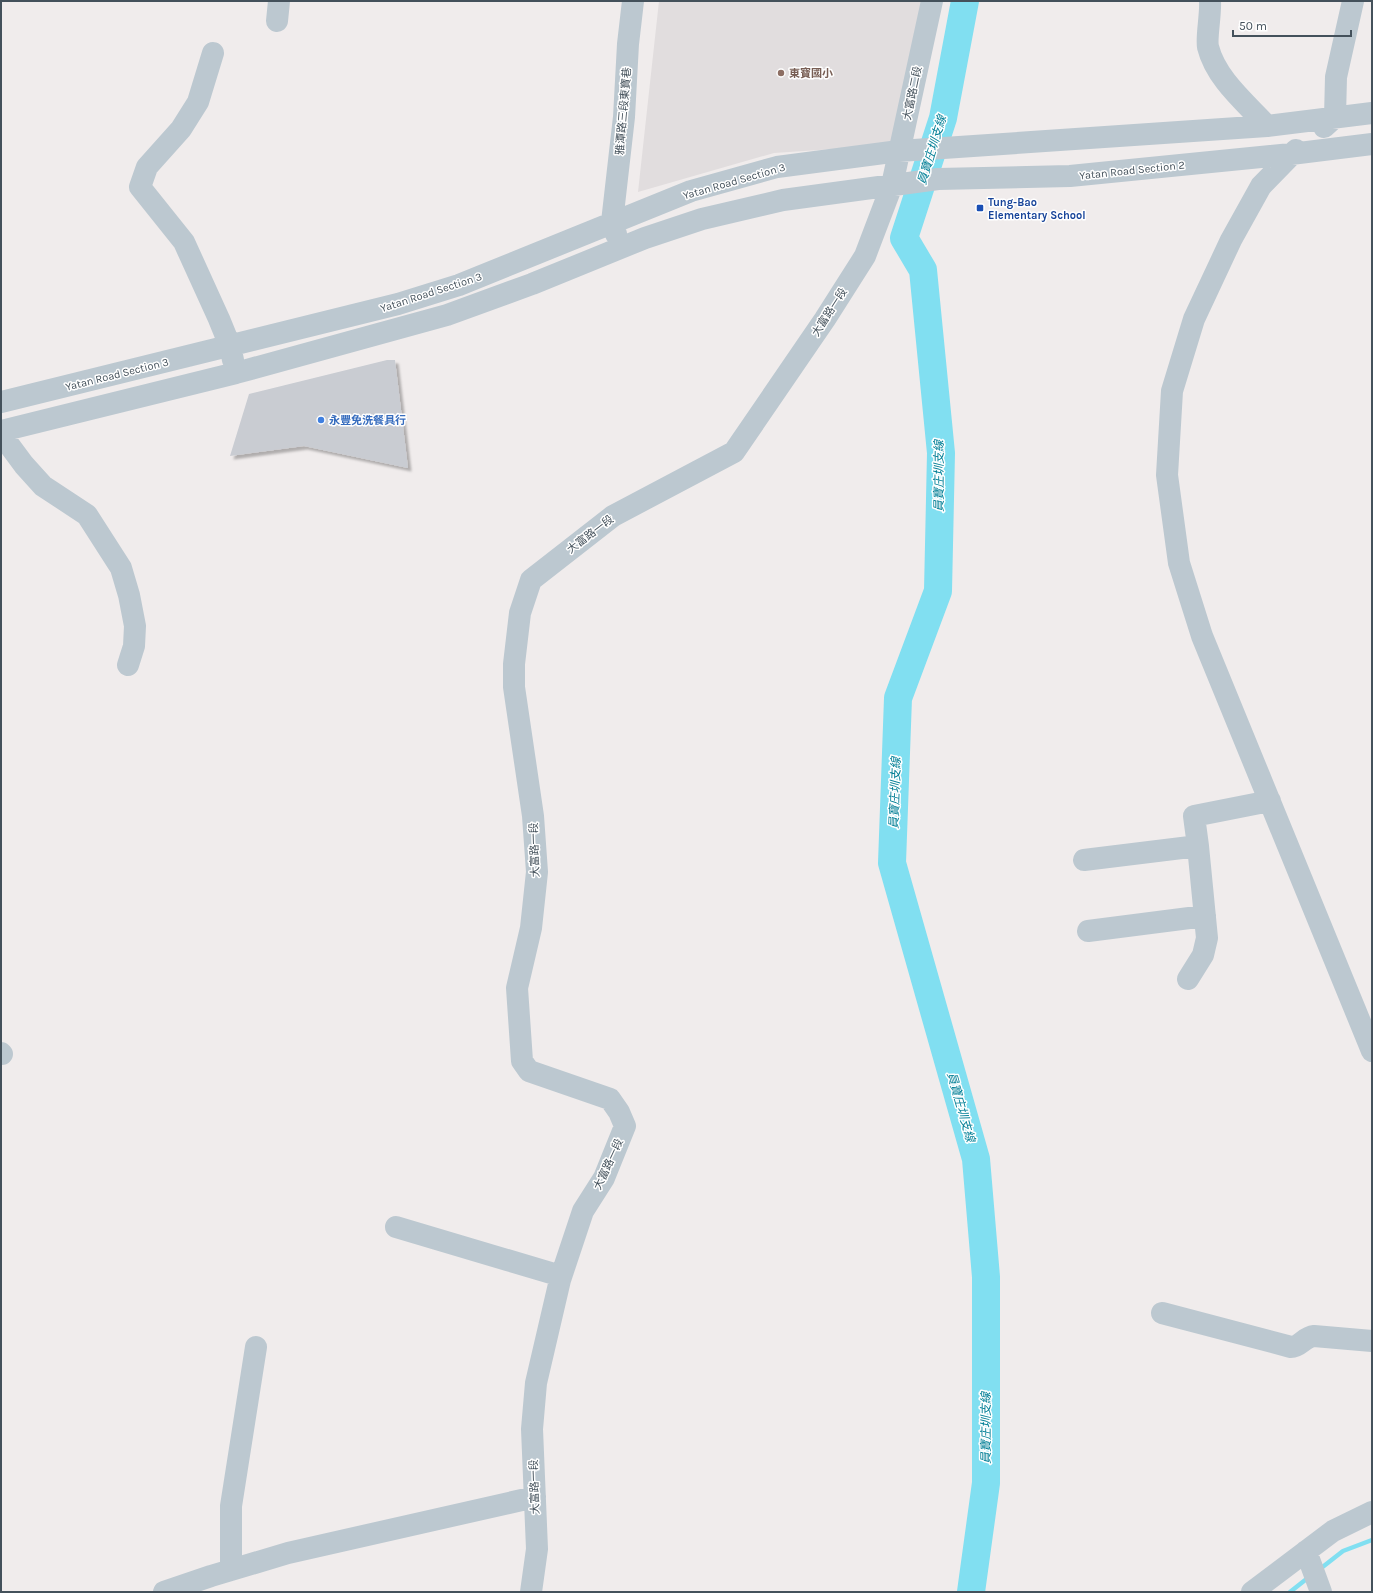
<svg xmlns="http://www.w3.org/2000/svg" width="1373" height="1593" font-family="Karla,'Noto Sans TC',sans-serif">
  <style>
    .education { fill: #e1ddde }
    .lines { fill: none; stroke-linecap: round; stroke-linejoin: round }
    .stream { stroke: #81dff1; stroke-width: 4.5 }
    .river { stroke: #81dff1; stroke-width: 28 }
    .building { fill: #c9ccd2; filter: url(#shadow) }
    .minor { stroke: #bcc8d0; stroke-width: 22 }
    .education-dot { fill: #8d6e63; stroke: #fff; stroke-width: 1.5 }
    .transit-dot { fill: #1a4fb4; stroke: #fff; stroke-width: 1.5 }
    .shop-dot { fill: #3f7fe0; stroke: #fff; stroke-width: 1.5 }
    .labels { text-anchor: middle; stroke-width: 3; stroke-linejoin: round; paint-order: stroke }
    .education-label { font-size: 11px; font-weight: bold; fill: #785e54; stroke: #fff; text-anchor: start }
    .street-label { font-size: 11px; fill: #44515b; stroke: #fff }
    .transit-label { font-size: 11px; font-weight: bold; fill: #164399; stroke: #fff; text-anchor: start }
    .shop-label { font-size: 11px; font-weight: bold; fill: #366cbe; stroke: #fff; text-anchor: start }
    .water-label { font-size: 12px; font-style: italic; fill: #058097; stroke: #fff }
  </style>
  <defs>
    <filter id="shadow"><feDropShadow dx="3.5" dy="3.5" stdDeviation="1" flood-color="#0004"/></filter>
  </defs>
  <rect width="100%" height="100%" fill="#f0ecec"/>
  <path class="education" d="M659 1H927L894 145 774 153 638 192Z"/>
  <g class="lines">
    <path class="stream" d="M1320 1569 1343 1551 1372 1540
      M1290 1592 1309 1577"/>
    <path class="river" d="M965 1 943 118 904 238 923 270 941 453 938 591 898 698 892 863 976 1159 986 1277V1483L971 1592"/>
  </g>
  <path class="building" d="M387 360H395L408 468 304 446 230 456 249 394Z"/>
  <g class="lines">
    <path class="minor" d="M1210 1C1211 14 1206 38 1208 47 1216 79 1246 103 1267 126
      M277 21 279 1
      M213 53 198 102 181 129 147 167 140 187 184 242 219 319 230 346 233 360
      M1324 127 1335 117 1336 77 1353 1
      M1296 150 1261 186 1231 240 1194 319 1172 391 1167 475 1179 563 1202 636 1372 1051
      M616 234 612 222 624 117 628 44 633 1
      M1 402 398 304 459 285 691 191 777 167 899 151 1267 126 1372 113
      M1 431 236 373 447 315 532 284 645 238 702 219 783 200 938 179 1070 176 1291 154 1372 144
      M1 434 24 465 43 486 87 515 121 568 129 595 135 626 134 646 128 665
      M1084 860 1198 846 1194 816 1270 801
      M1088 931 1205 916
      M1188 979 1203 955 1207 938 1198 846
      M1 1053 2 1054
      M396 1227 561 1276
      M1162 1313 1291 1347C1300 1347 1304 1337 1314 1336L1372 1341
      M1306 1551 1321 1592
      M231 1570V1506L256 1347
      M164 1592 211 1576 288 1553 535 1497
      M531 1592 537 1549 532 1429 536 1383 560 1280 583 1211 604 1178 625 1126 619 1112 610 1099 529 1071 522 1061 517 988 531 928 537 872 533 816 514 687V664L520 613 531 580 613 516 734 452 825 319 865 256 892 185 932 1
      M1252 1592 1333 1531 1372 1512"/>
  </g>
  <circle class="education-dot" cx="781" cy="73" r="4"/>
  <rect class="transit-dot" x="976" y="204" width="8" height="8" rx="2"/>
  <circle class="shop-dot" cx="321" cy="420" r="4"/>
  <g class="labels">
    <g class="education-label">
      <text x="789" y="77">東寶國小</text>
    </g>
    <g class="street-label">
      <text transform="translate(912 93) rotate(-78)" y="4">大富路二段</text>
      <text transform="translate(623 111) rotate(-85)" y="4">雅潭路三段東寶巷</text>
      <text transform="translate(1132 170) rotate(-6)" y="4">Yatan Road Section 2</text>
      <text transform="translate(734 181) rotate(-16)" y="4">Yatan Road Section 3</text>
      <text transform="translate(431 292) rotate(-18)" y="4">Yatan Road Section 3</text>
      <text transform="translate(829 312) rotate(-57)" y="4">大富路一段</text>
      <text transform="translate(117 374) rotate(-14)" y="4">Yatan Road Section 3</text>
      <text transform="translate(590 534) rotate(-37)" y="4">大富路一段</text>
      <text transform="translate(534 850) rotate(-92)" y="4">大富路一段</text>
      <text transform="translate(608 1164) rotate(-65)" y="4">大富路一段</text>
      <text transform="translate(534 1487) rotate(-92)" y="4">大富路一段</text>
    </g>
    <g class="transit-label">
      <text x="988" y="206">Tung-Bao<tspan x="988" dy="13">Elementary School</tspan></text>
    </g>
    <g class="shop-label">
      <text x="329" y="424">永豐免洗餐具行</text>
    </g>
    <g class="water-label">
      <text transform="translate(932 150) rotate(-73)" y="4">員寶庄圳支線</text>
      <text transform="translate(939 476) rotate(-90)" y="4">員寶庄圳支線</text>
      <text transform="translate(895 793) rotate(-88)" y="4">員寶庄圳支線</text>
      <text transform="translate(961 1107) rotate(74)" y="4">員寶庄圳支線</text>
      <text transform="translate(986 1428) rotate(-90)" y="4">員寶庄圳支線</text>
    </g>
  </g>
  <rect width="1373" height="1593" fill="none" stroke="#44515b" stroke-width="4"/>
  <path d="M1233 30v6h118v-6" fill="none" stroke="#44515b" stroke-width="2"/>
  <text x="1239" y="30" font-size="12" fill="#44515b" stroke="#ffffff" stroke-width="3" paint-order="stroke">50 m</text>
</svg>
